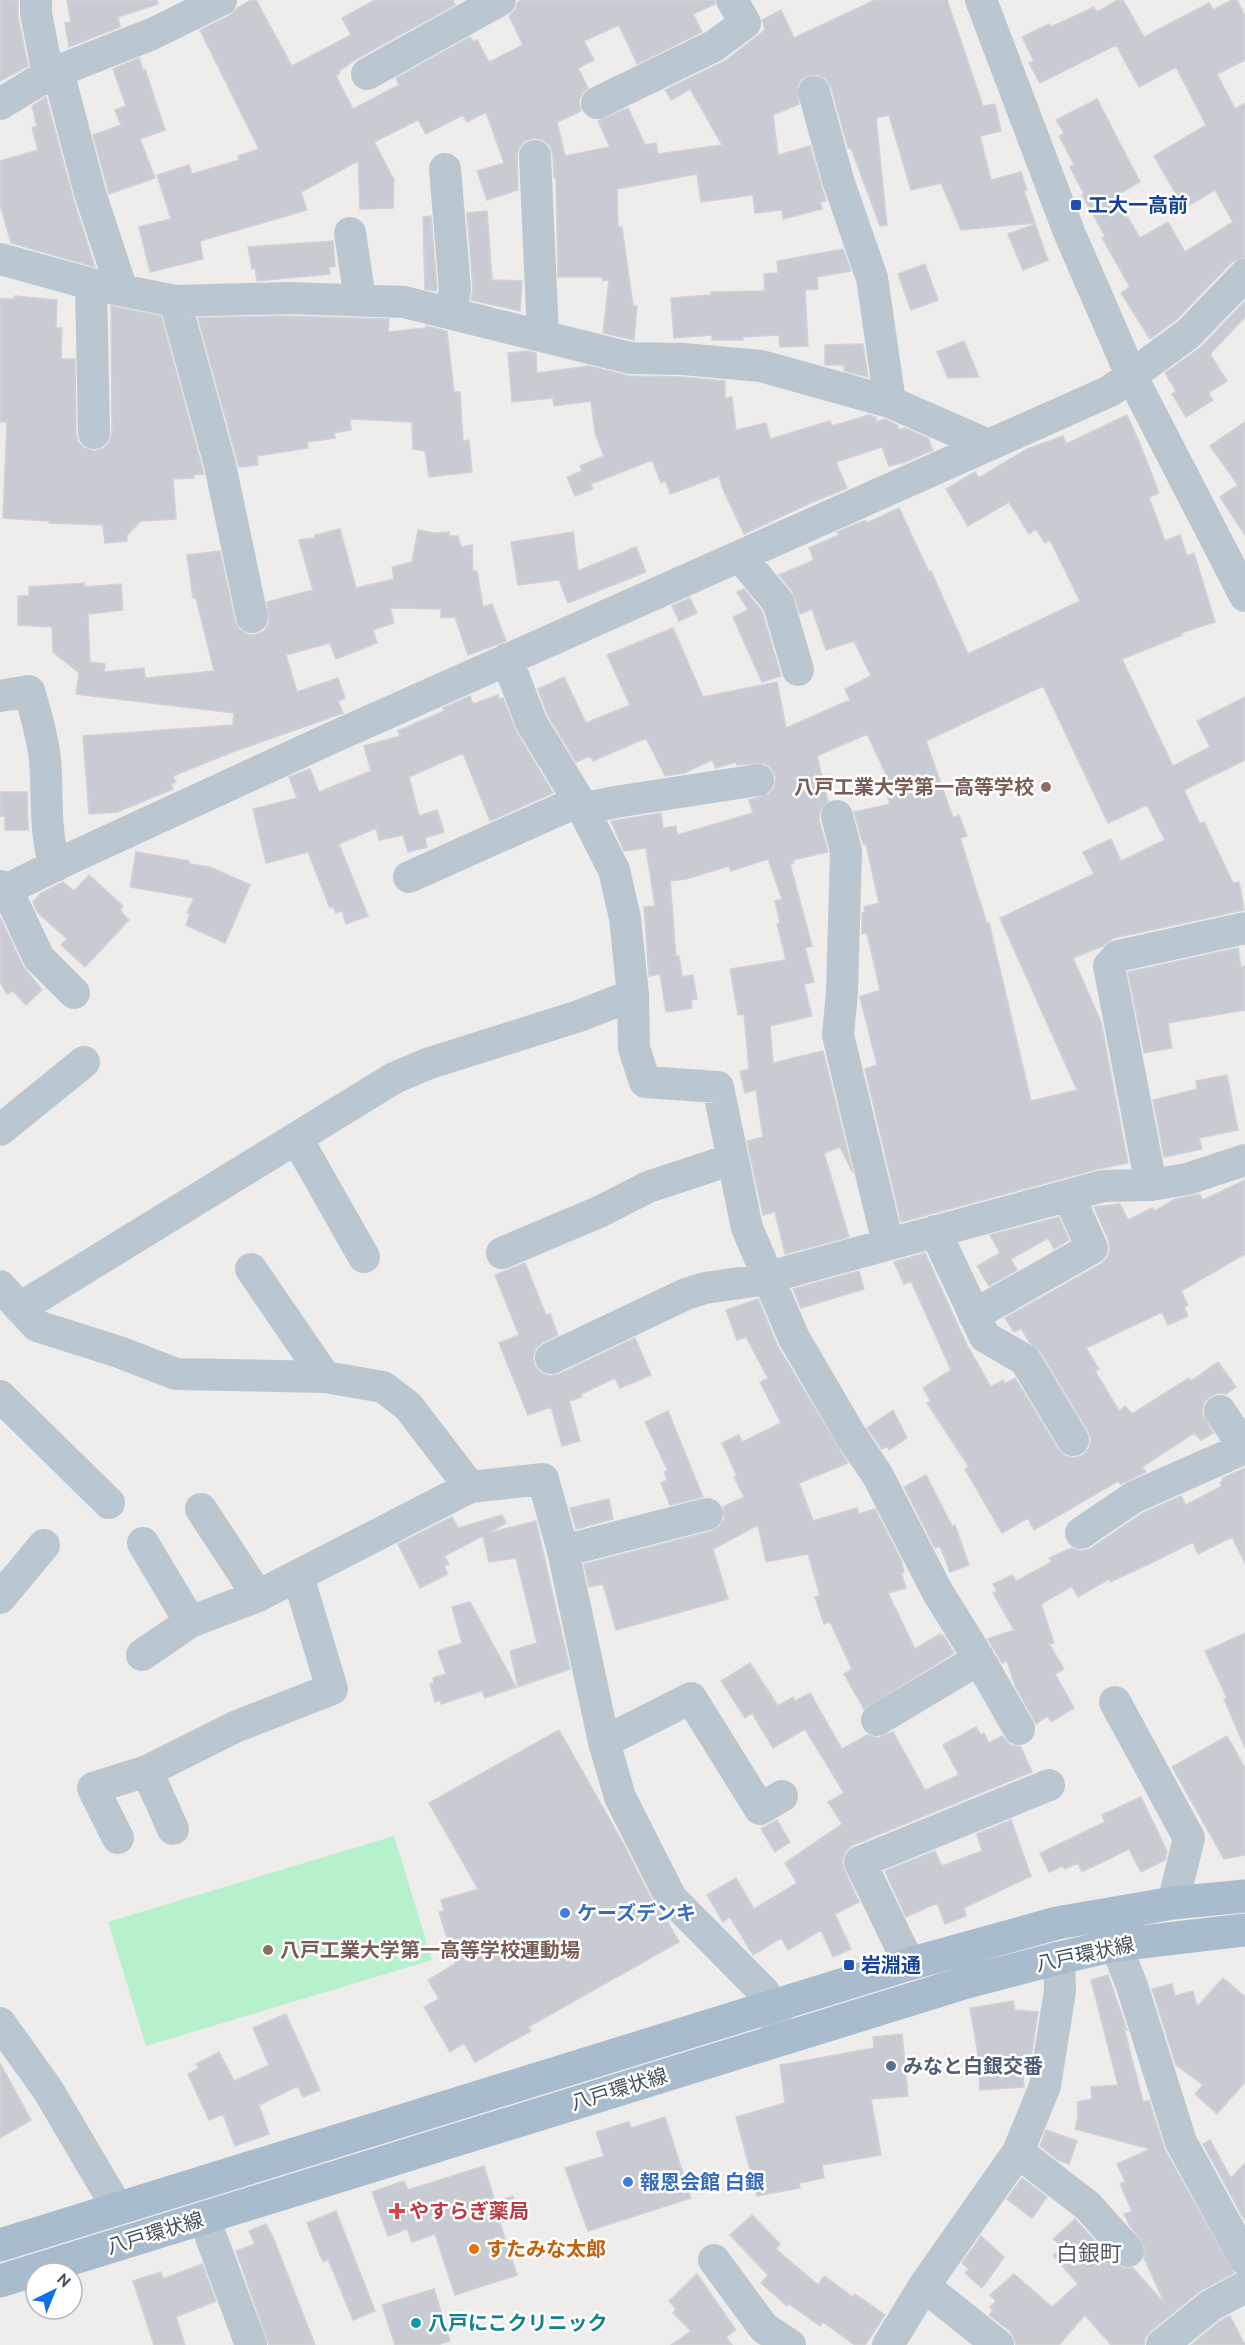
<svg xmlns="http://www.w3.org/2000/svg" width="1245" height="2345" font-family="Ubuntu,'Noto Sans JP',sans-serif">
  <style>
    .green { fill: #b6f1cb }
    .building { fill: #c8cbd1; stroke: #cfd2d8; stroke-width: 1.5; fill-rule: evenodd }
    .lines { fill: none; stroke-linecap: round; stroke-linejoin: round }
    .minor { stroke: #bbc7d0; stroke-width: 32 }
    .major { stroke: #a9bccd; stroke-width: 33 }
    .transit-dot { fill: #1a4fb4; stroke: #fff; stroke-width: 2 }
    .education-dot { fill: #8d6e63; stroke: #fff; stroke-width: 2 }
    .shop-dot { fill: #3f7fe0; stroke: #fff; stroke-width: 2 }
    .service-dot { fill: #5c6f8a; stroke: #fff; stroke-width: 2 }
    .health-dot { fill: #e0444e; stroke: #fff; stroke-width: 2 }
    .food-dot { fill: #e8710a; stroke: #fff; stroke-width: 2 }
    .culture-dot { fill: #0f9aa8; stroke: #fff; stroke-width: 2 }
    .labels { text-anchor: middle; stroke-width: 5; stroke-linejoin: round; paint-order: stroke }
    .transit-label { font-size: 20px; font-weight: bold; fill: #164399; stroke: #fff; text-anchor: start }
    .education-label { font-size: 20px; font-weight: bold; fill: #785e54; stroke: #fff; text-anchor: end }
    .shop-label { font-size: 20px; font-weight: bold; fill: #366cbe; stroke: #fff; text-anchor: start }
    .street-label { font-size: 20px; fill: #43505a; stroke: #fff }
    .service-label { font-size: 20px; font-weight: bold; fill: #4e5e75; stroke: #fff; text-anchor: start }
    .health-label { font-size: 20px; font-weight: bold; fill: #be3a42; stroke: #fff; text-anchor: start }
    .food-label { font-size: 20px; font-weight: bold; fill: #c56008; stroke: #fff; text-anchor: start }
    .culture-label { font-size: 20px; font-weight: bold; fill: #0d838f; stroke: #fff; text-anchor: start }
    .quarter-label { font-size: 22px; fill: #585c61; stroke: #fff }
  </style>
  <rect width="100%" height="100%" fill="#efecec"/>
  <path class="green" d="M394 1836 432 1960 146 2046 108 1922Z"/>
  <path class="building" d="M0 0H18V16L28 66 0 81Z
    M67 0H157L158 4 118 17 120 27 69 47 65 23 71 22Z
    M251 0H256L292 66 351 35 342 18 375 0H453L455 5 358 58 339 71 340 73 336 76 353 109 399 85 396 78 470 37 473 42 477 40 489 62 523 45 509 16 515 10 518 2 522 0H714L715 4 693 14 702 32 637 64 619 25 584 41 594 60 578 68 588 88 582 93 579 101 581 111 557 122 565 156 610 147 598 121 628 108 645 145 656 143 658 154 722 145 690 89 671 100 665 90 725 61 765 30 762 20 781 10 794 38 875 0H947L983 106 995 104 1001 131 980 136 991 180 1021 172 1027 190 1024 191 1035 223 961 230 941 183 911 190 889 115 876 118 887 225 880 226 851 148H848L831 87 826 79 818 75H810L802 79 797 87 799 104 773 115 778 155 810 146 826 201 820 202 822 209 783 219 782 210 755 213 753 195 701 202 697 174 617 189 618 227H622L633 306H637L634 340 603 333 609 280 603 281 602 277H558L556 178H554L553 155 550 146 543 140 535 138 525 141 519 148 517 156 518 190 487 200 477 171 504 163 486 112 467 122 463 115 426 134 418 120 374 142 394 180 393 208 360 209 358 161 301 192 307 210 200 241 203 259 150 272 139 227 171 219 157 175 189 165 192 174 239 160 238 156 259 149 200 30 229 16 237 8Z
    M1118 0H1123L1144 37 1209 3 1213 10 1232 0H1237L1245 16V60L1217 74 1235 109 1245 103V258L1232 262 1176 320 1150 339 1121 293 1130 287 1102 238 1105 236 1082 195 1084 194 1070 167 1074 164 1059 136 1064 133 1056 120 1097 99 1140 182 1115 196 1140 238 1168 222 1185 252 1233 222 1215 190 1184 208 1154 156 1206 125 1176 67 1139 87 1116 45 1040 83 1029 63 1034 61 1022 37 1049 24 1051 27 1094 7 1097 12Z
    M139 58 143 70 145 69 165 130 140 139 155 178 109 194 93 135 121 125 115 110 126 106 113 69Z
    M46 97 73 198 95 267 11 243 0 204V161L38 150 32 128 37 126 32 106Z
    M487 211 492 280 522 281 520 311 471 300 473 288 467 213Z
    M431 216 437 288 436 291 425 289 423 217Z
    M1035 224 1048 260 1023 270 1008 234Z
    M333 241 335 266 329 267 330 274 257 281 255 268 252 269 248 247Z
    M843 249 851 271 817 277 818 289 805 290 808 346 780 347 779 335 742 337 743 340H712V335L674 338 671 298 711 295V292L765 291 764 274 778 273 777 261Z
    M925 264 938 300 911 310 898 274Z
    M15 296 57 300 56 328H62L61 359H75L76 434 78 442 85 448 94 451 104 448 109 442 112 433 111 306 161 316 204 474 194 475V478L173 479 176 519 141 521 127 535V541L105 543 103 525 49 523V521L3 518 7 422H0V299H15Z
    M1245 301V317L1210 354 1227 381 1208 393 1213 400 1186 417 1172 394 1176 391 1165 373 1201 347Z
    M280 316 389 319 388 332 426 328V326L447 331 454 392H460L463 441 469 440 472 472 429 477 425 451 413 449 412 422 350 419 351 430 334 433 335 438 307 442 308 448 257 456 258 465 239 467 198 318Z
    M964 341 979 377 948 378 937 352Z
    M863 344 868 377 844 371V365H825V345Z
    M528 351 536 353 537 373 589 366 629 376 682 377 725 381V398L732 397 736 430 766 423 770 439 830 421 832 426 869 415 876 417V422L885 419 897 425 899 430 905 428 928 438 933 450 905 462 889 466 882 447 836 462 847 488 808 504 744 534 722 487 719 476 670 494 666 481 661 483 652 460 591 484 593 489 575 496 567 477 582 471 580 466 604 456 595 433 591 401 554 406 553 398 512 402 508 353Z
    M1127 415 1140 444 1159 493 1149 497 1165 541 1180 535 1187 556 1194 553 1215 622 1181 633 1182 635 1122 659 1173 766 1210 747 1197 721 1245 697V760L1184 790 1200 824 1204 822 1233 883 1239 882 1244 910 1114 938 1103 946 1073 958 1101 1022 1128 1163 1098 1169 901 1222 865 1069 877 1065 860 997 880 990 867 933 862 934V913L865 912 864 907 879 903 866 844H863L854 812 890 804 887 793 894 791 867 734 817 756 828 801 820 811 819 820 828 852 793 860 794 863 790 864 812 946 805 948 814 982 804 984 812 1016 770 1026 773 1063 823 1051 853 1173 840 1147 824 1153 849 1237 785 1254 775 1212 763 1215 747 1141 763 1137 756 1090 745 1093 740 1071 749 1069 744 1014 738 1015 730 969 786 960 777 924 780 923 775 901 782 899 768 859 731 871 729 866 686 879 670 881 676 956H679L682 977 693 975 697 999 691 1000 692 1008 666 1012 660 974 649 976 644 907 655 906 646 848 624 851 611 821 661 813 663 828 676 826 677 835 753 813 749 800 769 794 774 787 776 778 772 769 764 763 737 765 736 762 716 768 712 760 684 773 665 776 646 738 593 761 590 756 576 762 547 714 538 689 564 677 586 723 630 705 607 655 673 628 703 697 777 682 786 728 850 700 845 689 871 676 854 641 826 650 812 609 800 614 792 591 779 575 814 560 809 548 839 535 837 532 866 520 867 523 899 508 929 572 931 571 968 654 1080 601 1050 540 1045 543 1036 529 1029 534 1009 502 968 526 946 489 975 472 979 478 1027 449 1063 436 1066 444ZM1043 686 1108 823 1147 805 1165 840 1121 861 1111 839 1083 852 1094 874 1000 918 1077 1090 1031 1101 989 923 987 924 960 838 967 836 959 815 953 818 926 741Z
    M1245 422V535L1220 497 1238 485 1210 446Z
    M340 529 356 588 394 579 392 567 412 562 418 530 434 533 449 532V536H458L461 547 472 545 473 571H477L483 607 492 604 506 641 468 655 455 617 441 618V609L390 608 394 623 373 630 377 643 336 659 330 643 286 655 297 692 338 678 345 698 338 701 343 713 230 753 173 776 176 782 171 784 173 789 117 812 89 814 83 736 233 725 234 713 76 694 79 673 53 652 52 627 18 625V596H29V587L84 583V587L121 584 123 610 88 614 90 662 105 664 104 672 144 668 145 678 214 671 196 598H193L187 555 220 551 235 621 239 629 247 634 255 635 264 631 269 623 267 602 313 590 299 540 315 538V535Z
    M573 532 578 571 636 547 646 572 568 603 559 580 518 585 511 542Z
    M744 589 762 611 781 676 762 682 733 617 748 610 737 592Z
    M690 598 697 613 679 621 672 606Z
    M498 695 500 699 503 698 516 731 553 793 490 821 463 753 409 777 419 816 437 810 444 832 425 838 427 847 408 852 403 835 379 840 376 828 339 844 368 916 346 924 342 911 336 913 333 906 330 908 308 852 266 863 253 809 297 798 289 777 310 769 319 792 371 771 364 746 400 736 398 731 444 711 443 708 470 696 473 704Z
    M0 792H27L28 830H5V816H0Z
    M136 852 189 861V864L210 867 250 885 225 943 186 925 190 914 187 913 194 898 130 887Z
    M89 875 123 906 120 910 129 920 85 967 61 945 67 939 37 912 33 902 41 893 63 882 74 891Z
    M0 917 23 966 42 990 26 1005 13 991 7 994 0 982Z
    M1238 948 1241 967 1245 966V1010L1168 1023 1172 1048 1144 1053 1128 972Z
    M1227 1075 1238 1130 1199 1138 1202 1149 1164 1157 1153 1100 1197 1089 1196 1081Z
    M1245 1180V1254L1181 1291 1188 1305 1184 1307 1188 1316 1168 1325 1162 1312 1086 1348 1099 1369 1095 1371 1119 1411 1125 1406 1132 1414 1189 1378 1191 1381 1218 1362 1236 1387 1226 1394 1218 1393 1211 1396 1204 1402 1202 1413 1213 1433 1201 1440 1194 1433 1142 1467 1146 1472 1121 1484 1118 1481 1034 1530 1028 1518 1002 1533 965 1469 969 1467 927 1403 931 1401 923 1388 951 1370 911 1281 904 1284 894 1262 925 1253 967 1345 991 1387 1003 1380 1005 1384 1015 1378 1058 1449 1065 1456 1074 1458 1083 1455 1089 1448 1091 1439 1088 1431 1040 1351 1029 1342 1021 1328 1014 1332 1005 1318 1101 1264 1107 1258 1110 1250 1109 1241 1094 1207 1120 1204 1128 1220 1152 1208 1155 1211 1175 1199 1199 1194 1203 1200Z
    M1059 1217 1069 1240 1054 1249 1048 1238 1011 1259 1017 1270 989 1286 977 1266 1000 1253 990 1235Z
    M525 1263 546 1315 550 1314 558 1335 543 1342 536 1348 533 1357 535 1366 540 1372 549 1376 559 1374 635 1338 651 1375 620 1388 615 1378 581 1394 582 1397 569 1401 580 1441 562 1446 551 1407 528 1415 499 1343 519 1335 495 1275Z
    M859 1271 864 1289 801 1308 793 1289Z
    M758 1299 778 1347 848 1463 799 1483 813 1521 857 1508 859 1514 875 1509 901 1560 904 1572 901 1573 906 1588 888 1593 915 1649 940 1634 941 1636 943 1635 954 1653 864 1709 844 1674 852 1669 830 1622 824 1624 815 1597 820 1595 808 1554 766 1562 758 1525 713 1549 728 1599 616 1630 603 1584 589 1587 584 1564 712 1531 719 1527 724 1519 723 1507 744 1497 734 1477 737 1476 722 1443 739 1435 742 1442 781 1423 760 1382 768 1378 746 1337 737 1340 726 1310Z
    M893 1410 907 1438 889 1450 887 1446 882 1449 867 1428Z
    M668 1411 703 1497 670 1505 661 1483 667 1480 664 1472 668 1471 645 1422Z
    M1245 1468V1563L1232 1537 1198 1554 1193 1542 1149 1564 1110 1582 1109 1579 1078 1597 1072 1586 1041 1604 1054 1643 1049 1644 1064 1669 1055 1674 1074 1708 1051 1722 1048 1716 1036 1724 1015 1686 1007 1661 1002 1663 988 1639 1014 1630 993 1593 997 1591 993 1584 1012 1575 1016 1581 1052 1562 1049 1558 1071 1548 1082 1551 1091 1548 1143 1513 1181 1496 1186 1505 1222 1486 1220 1483 1223 1480 1222 1478Z
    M926 1475 952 1526 955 1525 969 1565 950 1572 940 1546 935 1548 904 1487Z
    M609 1499 613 1519 576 1529 570 1508Z
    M502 1515 506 1523 488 1533 536 1521 570 1669 518 1687 510 1651 537 1643 516 1558 489 1562 483 1536 444 1556 449 1564 444 1566 448 1574 420 1588 398 1544 452 1517 458 1528Z
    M470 1602 516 1687 485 1698 482 1691 441 1704 440 1700 435 1702 430 1684 434 1683 433 1678 446 1674 438 1651 462 1643 452 1607Z
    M1245 1633V1748L1224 1699 1227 1698 1205 1651Z
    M750 1663 778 1706 793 1697 795 1701 810 1693 842 1749 867 1735 878 1738 893 1732 925 1790 959 1775 943 1745 976 1727 981 1735 984 1733 989 1743 1002 1736 1010 1745 1021 1747 1032 1772 853 1845 846 1851 842 1860 844 1869 859 1902 835 1914 851 1949 833 1957 821 1930 788 1950 781 1938 753 1955 730 1917 723 1922 707 1895 736 1878 754 1909 797 1883 785 1863 842 1824 828 1802 844 1793 805 1729 773 1748 752 1713 745 1718 721 1681Z
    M559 1730 623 1843 655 1906 666 1919 679 1942 528 2027 531 2031 475 2062 464 2043 450 2052 424 2007 439 1999 428 1980 455 1964 439 1912 444 1911 441 1900 478 1889 429 1803Z
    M1227 1736 1245 1768V1855L1224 1859 1172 1767Z
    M1141 1797 1167 1851 1165 1860 1141 1872 1129 1849 1082 1872 1078 1863 1065 1869 1063 1866 1049 1872 1040 1853 1105 1822 1102 1815Z
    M777 1820 790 1842 775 1852 761 1829Z
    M1011 1820 1031 1876 964 1908 966 1916 945 1924 937 1903 906 1917 885 1871 935 1851 942 1866 982 1851 977 1834Z
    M1108 1975 1127 2030 1124 2028 1143 2102 1149 2100 1165 2150 1234 2273 1199 2292 1151 2331 1145 2338 1144 2345H1111L1085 2315 1059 2345H1016L1014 2338 1010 2331 989 2315 993 2310 990 2307 996 2301 990 2295 1014 2274 1052 2307 1078 2284 1053 2255 1063 2247 1053 2239 1075 2219 1115 2263 1123 2268H1133L1165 2304 1144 2258 1145 2247 1130 2226 1124 2214 1132 2211 1120 2184 1125 2181 1117 2164 1150 2149 1075 2129 1078 2117 1077 2102 1092 2099 1091 2087 1118 2085 1091 1980Z
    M1223 1978 1245 1997V2082L1217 2114 1195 2094 1203 2085 1176 2065 1152 1989 1172 1984 1175 1996 1193 1991 1197 2007Z
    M1013 2001 1015 2010 1038 2012 1030 2065 1022 2062 1024 2087 980 2090 977 2048 970 2008Z
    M286 2014 320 2090 303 2097 298 2086 259 2105 269 2134 235 2146 223 2114 209 2120 188 2074 199 2068 196 2064 219 2052 234 2081 269 2065 253 2028Z
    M902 2034 908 2096 871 2099 881 2155 822 2165 824 2178 799 2183 800 2188 757 2196 736 2117 785 2103 780 2065 874 2048 873 2037Z
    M0 2063 31 2120 0 2138Z
    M665 2117 691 2198 588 2231 565 2168 604 2156 596 2132 629 2122 631 2128Z
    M1046 2130 1077 2141 1069 2164 1058 2160 1040 2146Z
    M1210 2140 1231 2178 1245 2163V2221L1203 2144Z
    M484 2166 495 2202 513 2196 519 2216 500 2223 517 2275 455 2295 435 2234 412 2242 407 2229 388 2236 372 2192 404 2181 408 2190Z
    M1022 2178 1047 2197 1032 2218 1007 2199Z
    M336 2211 375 2311 353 2320 328 2259 323 2262 307 2223Z
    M752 2215 780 2244 776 2249 818 2285 824 2276 853 2297 855 2294 885 2315 865 2345H855L823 2322 820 2326 789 2304 787 2306 761 2283 768 2275 730 2235Z
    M266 2224 273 2237 315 2345H269L236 2251 255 2244 249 2231Z
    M981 2236 1004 2257 982 2288 965 2273 969 2269 962 2263Z
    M202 2264 216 2301 176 2317 185 2345H154L133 2281 161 2272 163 2279Z
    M697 2274 736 2330 726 2337 732 2345H671L691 2331 673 2313 676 2309 669 2301Z
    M434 2289 450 2341 437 2345H395L382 2305Z
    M1230 2316 1245 2345H1191L1220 2321Z"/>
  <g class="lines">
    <path class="minor" d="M981 0 1069 232 1131 375 1245 596
      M58 71 90 193 122 290
      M367 74 500 0
      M48 75 152 34 221 0
      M814 92 838 180 872 278 890 402
      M597 103 714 46 745 23 732 0
      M0 104 48 75 36 13V0
      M535 156 543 336
      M445 169 455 289 451 313
      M350 233 360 299
      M0 259 91 284 175 301 289 298 404 302 630 358 683 359 761 366 890 402 988 445
      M91 284 94 433
      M175 301 220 465 252 617
      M740 556 778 602 798 670
      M507 659 531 722 579 801 614 870 625 918 633 995 634 1048 645 1082 718 1087 747 1228 794 1338 850 1434 878 1476 937 1591 979 1659 1019 1729
      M0 696 29 691C36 714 42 735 45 759 48 795 44 831 55 866
      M583 809 615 802 758 780
      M837 816 846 851 842 992 838 1035 888 1244
      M409 877 579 801
      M0 886 7 890 39 958 74 993
      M0 893 60 863 327 740 1110 391 1188 334 1245 275
      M0 1130 84 1062
      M297 1139 364 1257
      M1151 1185 1109 966 1118 956 1245 928
      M935 1231 985 1337 1025 1360 1073 1440
      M502 1253 599 1212 648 1187 733 1159
      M251 1269 325 1377
      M0 1286 37 1326 119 1352 176 1374 325 1377 383 1387 408 1406 470 1487 543 1479 563 1551 604 1742 620 1797 671 1898 764 1992 771 2006 779 2031
      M20 1308 394 1078 427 1064 579 1016 633 995
      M974 1315 1092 1248 1069 1196
      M551 1358 686 1294 705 1288 754 1281 1103 1186 1151 1185 1187 1179 1245 1160
      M0 1396 109 1503
      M1220 1411 1245 1449
      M201 1509 258 1596
      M1081 1533 1134 1497 1245 1448
      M143 1543 190 1622
      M563 1551 707 1514
      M0 1598 44 1545
      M142 1655 190 1622 258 1596 470 1487
      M1115 1702 1189 1838 1173 1903
      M877 1720 979 1659
      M604 1742 691 1698 760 1809 782 1796
      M147 1771 173 1829
      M118 1838 93 1788 147 1771 235 1727 332 1689 298 1576
      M1111 1921 1116 1945 1132 1986 1181 2142 1245 2259
      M909 1964 860 1862 1049 1785
      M0 2023 48 2090 118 2209
      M1018 2152 1088 2206 1128 2251
      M204 2218 251 2345
      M714 2260 758 2320 764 2328 790 2345
      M924 2286 998 2345
      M888 2345 924 2286 1018 2152 1045 2086 1060 1991 1059 1958
      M1162 2345 1210 2306 1245 2287"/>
    <path class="major" d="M0 2245 909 1964 1057 1923 1173 1903 1245 1896
      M0 2281 967 1982 1059 1958 1116 1945 1245 1930"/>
  </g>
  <g class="transit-dot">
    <rect x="1070" y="199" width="12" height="12" rx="3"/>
    <rect x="843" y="1959" width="12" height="12" rx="3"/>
  </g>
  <g class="education-dot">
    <circle cx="1046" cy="787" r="6"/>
    <circle cx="268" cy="1950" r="6"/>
  </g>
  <g class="shop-dot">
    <circle cx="565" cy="1913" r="6"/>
    <circle cx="628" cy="2182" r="6"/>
  </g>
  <circle class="service-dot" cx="891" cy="2066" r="6"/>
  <path class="health-dot" d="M394 2202h6v6h6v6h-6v6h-6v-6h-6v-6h6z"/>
  <circle class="food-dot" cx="474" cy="2249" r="6"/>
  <circle class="culture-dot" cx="416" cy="2323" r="6"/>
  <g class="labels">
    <g class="transit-label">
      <text x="1088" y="212">工大一高前</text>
      <text x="861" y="1972">岩淵通</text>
    </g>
    <g class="education-label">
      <text x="1034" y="794">八戸工業大学第一高等学校</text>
      <text x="280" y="1957" text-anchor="start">八戸工業大学第一高等学校運動場</text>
    </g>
    <g class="shop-label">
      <text x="577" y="1920">ケーズデンキ</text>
      <text x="640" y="2189">報恩会館 白銀</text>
    </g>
    <g class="street-label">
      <text transform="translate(1085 1954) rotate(-12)" y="7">八戸環状線</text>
      <text transform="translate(619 2089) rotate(-17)" y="7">八戸環状線</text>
      <text transform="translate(155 2233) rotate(-17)" y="7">八戸環状線</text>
    </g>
    <g class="service-label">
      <text x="903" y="2073">みなと白銀交番</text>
    </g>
    <g class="health-label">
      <text x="409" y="2218">やすらぎ薬局</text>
    </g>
    <g class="food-label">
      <text x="486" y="2256">すたみな太郎</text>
    </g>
    <g class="culture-label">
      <text x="428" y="2330">八戸にこクリニック</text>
    </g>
    <g class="quarter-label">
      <text x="1089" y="2261">白銀町</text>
    </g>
  </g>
  <g transform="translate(54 2291) rotate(43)"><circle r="28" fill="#ffffff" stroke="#b4b9bd" stroke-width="1.5"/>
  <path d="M0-4.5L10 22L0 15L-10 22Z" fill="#0e71e6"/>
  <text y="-9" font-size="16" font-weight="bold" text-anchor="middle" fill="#43505a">N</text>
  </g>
</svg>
